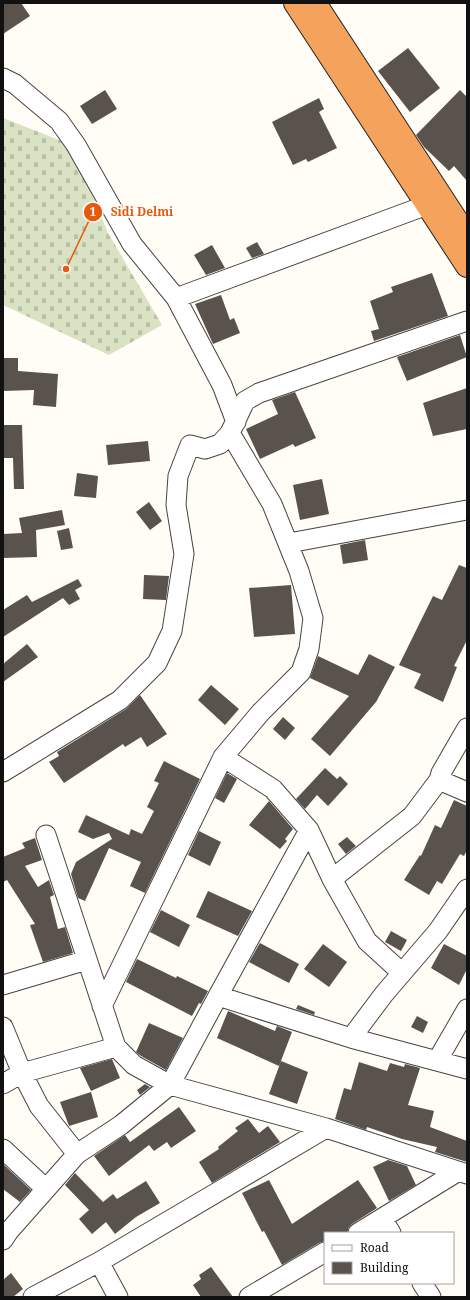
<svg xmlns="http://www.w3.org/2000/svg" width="470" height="1300" font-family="'Noto Serif',serif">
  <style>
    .cemetery { fill: url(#cemetery-stones) }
    .building { fill: #5a524d }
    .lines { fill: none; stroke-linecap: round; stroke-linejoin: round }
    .minor-casing { stroke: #444; stroke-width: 21 }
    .highway-casing { stroke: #222; stroke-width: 24 }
    .minor { stroke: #fff; stroke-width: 19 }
    .highway { stroke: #f5a25d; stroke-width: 22 }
    .leader { fill: none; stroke: #e8590c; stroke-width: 1.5 }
    .callout-dot { fill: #e8590c; stroke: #fff; stroke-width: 1.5 }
    .mark-label { font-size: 12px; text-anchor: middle; font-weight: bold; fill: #fff }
    .callout-label { font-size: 12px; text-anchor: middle; font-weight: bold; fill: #e8590c; stroke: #fff; stroke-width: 4; stroke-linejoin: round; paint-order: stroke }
  </style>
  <defs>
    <pattern id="cemetery-stones" width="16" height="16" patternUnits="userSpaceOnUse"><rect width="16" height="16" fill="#d9e3c4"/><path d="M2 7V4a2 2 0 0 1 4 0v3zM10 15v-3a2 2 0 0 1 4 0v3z" fill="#b9c2a7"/></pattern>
  </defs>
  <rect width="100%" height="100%" fill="#fffdf5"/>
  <path class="cemetery" d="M3 118 72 145 108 233 162 325 109 355 3 305Z"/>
  <path class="building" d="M3 3H21L30 16 3 34Z
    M408 48 440 88 410 112 378 71Z
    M105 90 117 109 92 124 80 106Z
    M460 90 467 97V181L454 166 449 171 424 147 416 135Z
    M319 98 324 109 319 112 337 148 308 162 306 159 293 165 272 122Z
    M257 242 264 254 252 258 246 248Z
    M212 245 225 268 206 275 194 255Z
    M432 273 448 316 374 341 371 331 379 329 370 301 393 292 391 287Z
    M221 295 230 320 234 318 240 333 213 344 195 304Z
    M460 335 467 357 407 381 397 357Z
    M3 358H18V371L58 374 56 407 33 405 34 390 3 391Z
    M467 388V429L433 436 423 403Z
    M295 392 316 438 295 447 293 444 260 459 246 429 278 414 272 400Z
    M3 425H22L24 489H14L13 458H3Z
    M148 441 150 461 108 465 106 445Z
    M77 473 98 476 96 498 74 496Z
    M322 479 329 514 300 520 293 485Z
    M149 502 162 521 150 530 136 512Z
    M62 510 65 525 36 530 37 557 3 558V534L22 533 19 518Z
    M69 528 73 548 61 550 57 531Z
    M365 540 368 560 343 564 340 545Z
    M459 565 467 568V640L454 666 457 667 443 702 414 688 421 674 399 665 433 596 442 600Z
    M144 575 169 576 166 600 143 599Z
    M78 579 82 586 75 590 80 599 69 605 63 598 3 637V610L27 595 32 602Z
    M291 585 295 634 254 637 249 588Z
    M27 644 38 657 3 682V664Z
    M369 654 395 667 376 702 330 756 311 739 349 696 310 678 318 656 358 675Z
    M211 685 239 709 225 725 198 700Z
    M140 695 167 734 147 747 141 737 125 747 123 744 64 783 49 762 59 756 57 752 126 709Z
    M283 717 295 728 285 740 273 729Z
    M164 761 200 779 145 893 130 886 141 862 109 848 85 901 78 898 71 874 76 862 112 839 109 833 93 839 78 832 86 815 129 835 131 829 142 834 154 811 147 807 159 783 154 781Z
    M325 768 337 779 340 776 348 784 328 806 317 795 305 809 296 799Z
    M227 773 237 779 224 803 215 798Z
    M454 800 467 806V850L464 856 460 854 442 884 437 881 429 895 404 880 420 855 421 856 435 825 441 828Z
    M269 801 293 829 285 839 287 841 280 849 249 825Z
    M199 831 221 842 210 866 188 855Z
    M347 837 356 846 346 854 338 844Z
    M35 838 42 860 25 866 38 887 49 880 54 895 50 897 58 929 65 927 73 953 43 962 30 925 35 924 7 880 3 882V857L25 848 22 843Z
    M208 891 252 911 238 936 196 917Z
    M161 910 190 925 179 947 150 932Z
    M391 931 407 940 401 951 385 942Z
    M260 943 299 964 289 983 249 962Z
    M323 944 347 962 329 987 304 969Z
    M444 944 467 956V969L459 985 431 968Z
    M137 959 176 978 177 976 208 991 201 1004 199 1003 192 1016 126 982Z
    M298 1005 315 1012 314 1015 296 1009Z
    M228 1011 275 1031 277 1026 292 1032 279 1066 217 1038Z
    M417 1016 428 1022 423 1033 411 1027Z
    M149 1023 183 1038 166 1070 141 1056 136 1052Z
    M112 1059 120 1078 91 1091 80 1068Z
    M281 1061 308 1072 297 1104 269 1094Z
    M359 1062 387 1071 390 1063 404 1067 405 1064 420 1068 408 1105 434 1111 430 1127 467 1141V1162L435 1152 437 1147 402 1139 367 1127 366 1130 335 1119 344 1088 351 1090Z
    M145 1084 150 1087 140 1095 137 1090Z
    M91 1092 98 1117 69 1126 60 1102Z
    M179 1107 196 1131 171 1148 167 1142 154 1151 149 1145 109 1176 94 1156 125 1135 130 1142Z
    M248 1119 259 1133 268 1126 280 1142 212 1183 199 1162 219 1149 218 1147 238 1131 235 1128Z
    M388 1160 407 1166 416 1185 389 1201 373 1167Z
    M3 1164 31 1190 20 1202 3 1189Z
    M75 1173 103 1202 113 1194 117 1199 146 1181 160 1203 136 1217 115 1234 106 1222 92 1234 79 1219 89 1210 65 1185Z
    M269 1180 292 1224 358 1180 377 1208 352 1224 349 1227 347 1233H325V1241L319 1243 282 1265 264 1231 262 1232 242 1193Z
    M211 1267 233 1297H201L193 1285 201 1279 199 1275Z
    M11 1273 23 1289 13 1297H3V1280Z"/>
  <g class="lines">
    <defs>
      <path id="minor" d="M3 78 15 84 59 121 76 145 132 244 176 298 222 385 236 422
        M176 298 427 205
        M289 543 467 510
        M467 728 441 773 439 780 467 792
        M223 757 273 789 309 830 332 879 367 941 402 973
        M3 772 120 700 157 663 172 631 184 554 176 505 178 476 190 445 205 449 220 444 230 433 245 401 259 393 467 321
        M46 835 116 1047 134 1065 170 1085 326 1128 467 1174
        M332 879 412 816 439 780
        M3 985 87 960
        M218 996 309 830
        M102 1006 223 757 261 712 301 672 309 649 313 618 299 571 272 504 230 433
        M3 1027 22 1073 39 1106 77 1154
        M351 1038 384 994 438 931 467 889
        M437 1061 467 1009
        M3 1084 22 1073 116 1047
        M3 1149 46 1189
        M382 1219 391 1233
        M358 1233 457 1172
        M3 1240 9 1231 77 1154 121 1125 170 1085 218 996 351 1038 467 1069
        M99 1262 118 1297
        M422 1283 431 1297
        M33 1297 99 1262 326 1128
        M249 1297 325 1252"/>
      <path id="highway" d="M295 3 467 266
        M315 3 467 236"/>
    </defs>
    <use href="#minor" class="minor-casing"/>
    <use href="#highway" class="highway-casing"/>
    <use href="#minor" class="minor"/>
    <use href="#highway" class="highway"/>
  </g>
  <path class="leader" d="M66 269L93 212"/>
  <g class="callout-dot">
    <circle cx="66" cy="269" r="4"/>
    <circle cx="93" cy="212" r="10"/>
  </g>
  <g class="mark-label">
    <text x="93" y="216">1</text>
  </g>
  <g class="callout-label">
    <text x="142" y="216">Sidi Delmi</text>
  </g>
  <rect width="470" height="1300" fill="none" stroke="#111111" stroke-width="8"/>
  <rect x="324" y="1232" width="130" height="52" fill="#ffffff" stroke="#a0a0a0"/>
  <rect x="332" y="1245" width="20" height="6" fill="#ffffff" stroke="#a0a0a0"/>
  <text x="360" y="1252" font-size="12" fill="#111111">Road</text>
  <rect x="332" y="1262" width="20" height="12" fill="#5a524d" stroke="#a0a0a0"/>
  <text x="360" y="1272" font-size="12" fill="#111111">Building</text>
</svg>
